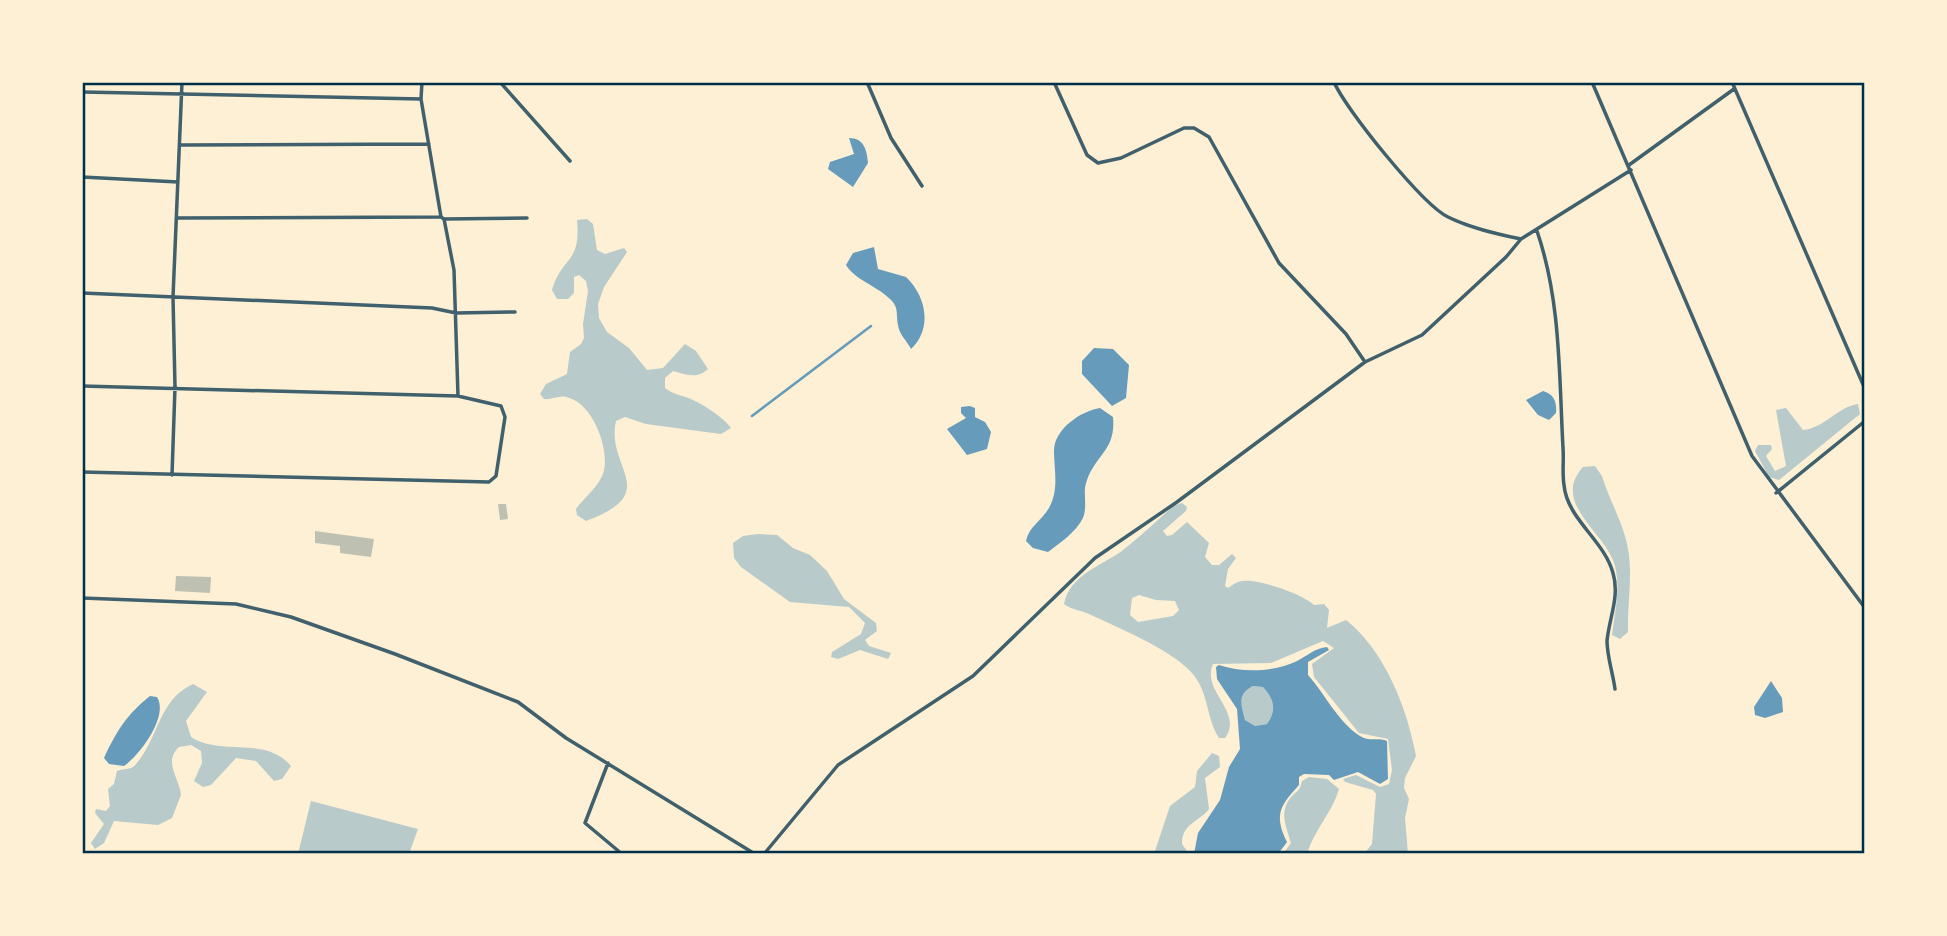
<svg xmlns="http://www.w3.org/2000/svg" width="1947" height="936" font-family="'Nunito Sans',sans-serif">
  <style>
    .green { fill: #b9caca; fill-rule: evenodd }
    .water { fill: #669bbc; fill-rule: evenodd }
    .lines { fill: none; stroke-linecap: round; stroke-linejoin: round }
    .stream { stroke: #669bbc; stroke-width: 2.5 }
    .building { fill: #bec0b2 }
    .minor { stroke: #3f606c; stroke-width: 3.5 }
    .neatline { fill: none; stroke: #003049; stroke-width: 2.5 }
  </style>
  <rect width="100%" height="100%" fill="#fdf0d5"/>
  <path class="green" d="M587 219 593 224 597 250 605 254 624 248 627 252 604 287 598 304 599 318 607 332 629 348 647 370 663 368 685 344 696 351 708 369C697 379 687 375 673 371L665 378V388C675 396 684 395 695 401 707 407 724 418 731 428L721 434 646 424 625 417 616 421C605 468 664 492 586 521L577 515 576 509C584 498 598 487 603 474 611 451 593 402 566 397 560 395 551 400 544 399L540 394 546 384 567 374 570 352 581 344 584 338 583 324 588 291 586 281 579 275 574 277V293L568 299H557L552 290C563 254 581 265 577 220Z
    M1858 404 1860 414 1779 480 1769 477 1755 451 1758 445H1771L1772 449 1766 456 1775 471 1786 466 1776 410 1786 408 1803 430C1825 428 1837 407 1858 404Z
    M1595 466 1602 476C1609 500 1624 524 1628 549 1633 577 1627 604 1628 632L1620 639 1612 635C1615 611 1622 583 1613 560 1600 529 1552 501 1583 467Z
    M1182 503 1187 507 1186 511 1163 531 1167 536 1172 535 1187 522 1209 543 1205 557 1212 565H1219L1232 554 1236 558 1228 569 1225 586 1228 588C1233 585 1237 581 1243 581 1259 579 1303 594 1314 605L1324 604 1329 610 1327 628 1346 620C1385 651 1407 708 1416 756L1405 778 1404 788 1409 799 1405 818 1408 854H1364L1372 844 1376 794 1373 790 1345 782 1343 779 1356 775 1380 787 1389 784 1392 770 1388 739 1359 733 1314 677 1312 664 1334 648 1323 641 1271 663 1213 664C1201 691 1244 712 1225 738H1219C1206 718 1209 692 1192 673 1171 649 1118 628 1089 614 1080 610 1072 610 1064 604 1070 574 1102 566 1123 550 1141 536 1157 521 1173 506ZM1139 595 1156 600 1175 601 1179 610 1173 616 1138 622 1130 615 1132 598Z
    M758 534 777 535 793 548 810 555 827 571 844 599 876 623 877 631 865 640 869 646 891 653 888 659 860 650 838 659 831 657 832 652 861 634 865 623 849 607 790 602 741 567 734 558 733 543 743 536Z
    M193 684 207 692 186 721 191 737C223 757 265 735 291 766L282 779 274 781 256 761 236 758 211 785 203 787 194 781 202 763 201 751 191 745 179 747C163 762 179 777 181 795L172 818 158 825 114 821 104 843 95 849 91 843 104 824 95 813 96 809 106 811 110 806 108 789 114 784 117 771C123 768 131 771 136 764 159 738 158 700 193 684Z
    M1253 686 1263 687C1274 699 1277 710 1267 724L1255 726 1245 720C1241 704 1237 694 1253 686Z
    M1212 753 1219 756 1220 767 1205 778 1209 809C1198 823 1182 823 1182 844L1189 854H1154L1170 806 1195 787 1197 771Z
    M1309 777 1327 779 1339 789C1332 813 1314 830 1307 854H1283L1291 843C1286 826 1278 810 1293 795 1299 790 1300 789 1302 781Z
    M311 801 418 829 409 854H298Z"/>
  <path class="water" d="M849 138C864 138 867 150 868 163L853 187 828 169 830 162 854 154Z
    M874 247 878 269 906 277C926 296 933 328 911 349 907 341 899 334 898 325 896 314 899 307 890 299 877 286 855 280 846 265L853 253Z
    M1094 348 1113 349 1129 365 1126 398 1112 406 1082 374V361Z
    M1543 391C1554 394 1557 402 1556 413L1549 420 1538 415 1526 400Z
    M970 406 975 408V417L985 422 991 432 987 449 967 455 947 429 966 418 961 413V407Z
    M1100 408 1113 417C1116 450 1097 453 1087 480 1082 492 1088 505 1083 518 1076 532 1060 543 1048 552L1033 548 1026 541C1029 526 1043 520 1050 506 1059 488 1054 469 1054 451 1054 429 1081 411 1100 408Z
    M1327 647 1329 650 1308 662V675C1325 694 1338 722 1360 736 1369 742 1378 737 1387 741L1388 779 1380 784 1358 772 1334 780 1329 775 1304 774 1299 777V785C1281 805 1273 814 1287 842L1278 854H1194L1198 833 1220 800 1229 767 1240 749 1237 709 1217 679 1216 667 1219 665C1243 673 1274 672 1297 661 1307 656 1315 648 1327 647ZM1253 686 1263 687C1274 699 1277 710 1267 724L1255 726 1245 720C1241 704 1237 694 1253 686Z
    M1771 681 1782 698 1783 712 1765 718 1755 715 1754 707Z
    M150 696 157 697C169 716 140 755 124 766L109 764 104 758C116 732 127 714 150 696Z"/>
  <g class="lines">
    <path class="stream" d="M752 416 871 326"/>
  </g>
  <path class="building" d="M498 504H506L508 519 500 520Z
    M315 531 374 539 371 557 340 553V546L315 543Z
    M176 576 211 577 210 593 175 591Z"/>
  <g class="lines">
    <path class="minor" d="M422 82 421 99 441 217 444 219 454 270 458 396
      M500 82 570 161
      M867 82 891 138 922 186
      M1054 82 1087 155 1098 163 1121 158 1184 128H1194L1209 137 1279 263 1346 334 1365 362
      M1334 82C1346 110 1423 205 1448 217 1470 228 1497 234 1521 239
      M1592 82 1752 456 1865 608
      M1732 82 1865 389
      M82 92 421 99
      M181 145 429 144
      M1629 165 1734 89
      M82 177 178 182
      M176 218 440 217
      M444 219 527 218
      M1537 231C1561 301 1559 375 1563 448 1564 460 1562 473 1564 485 1567 519 1604 540 1613 573 1620 597 1609 618 1607 641 1607 656 1613 674 1615 689
      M82 293 432 308 456 313 515 312
      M82 386 458 396 501 406 505 417 496 476 489 482 82 472
      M172 475 175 387 173 297 182 82
      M1776 493 1865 421
      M82 598 236 604 291 617 395 654 518 702 566 738 755 854
      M608 763 585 823 622 854
      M764 854 838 765 973 676 1095 558 1177 502 1365 362 1422 335 1506 257 1521 239 1631 170"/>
  </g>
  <rect width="1947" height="936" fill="none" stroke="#fdf0d5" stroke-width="168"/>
  <rect x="84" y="84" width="1779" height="768" class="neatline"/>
</svg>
